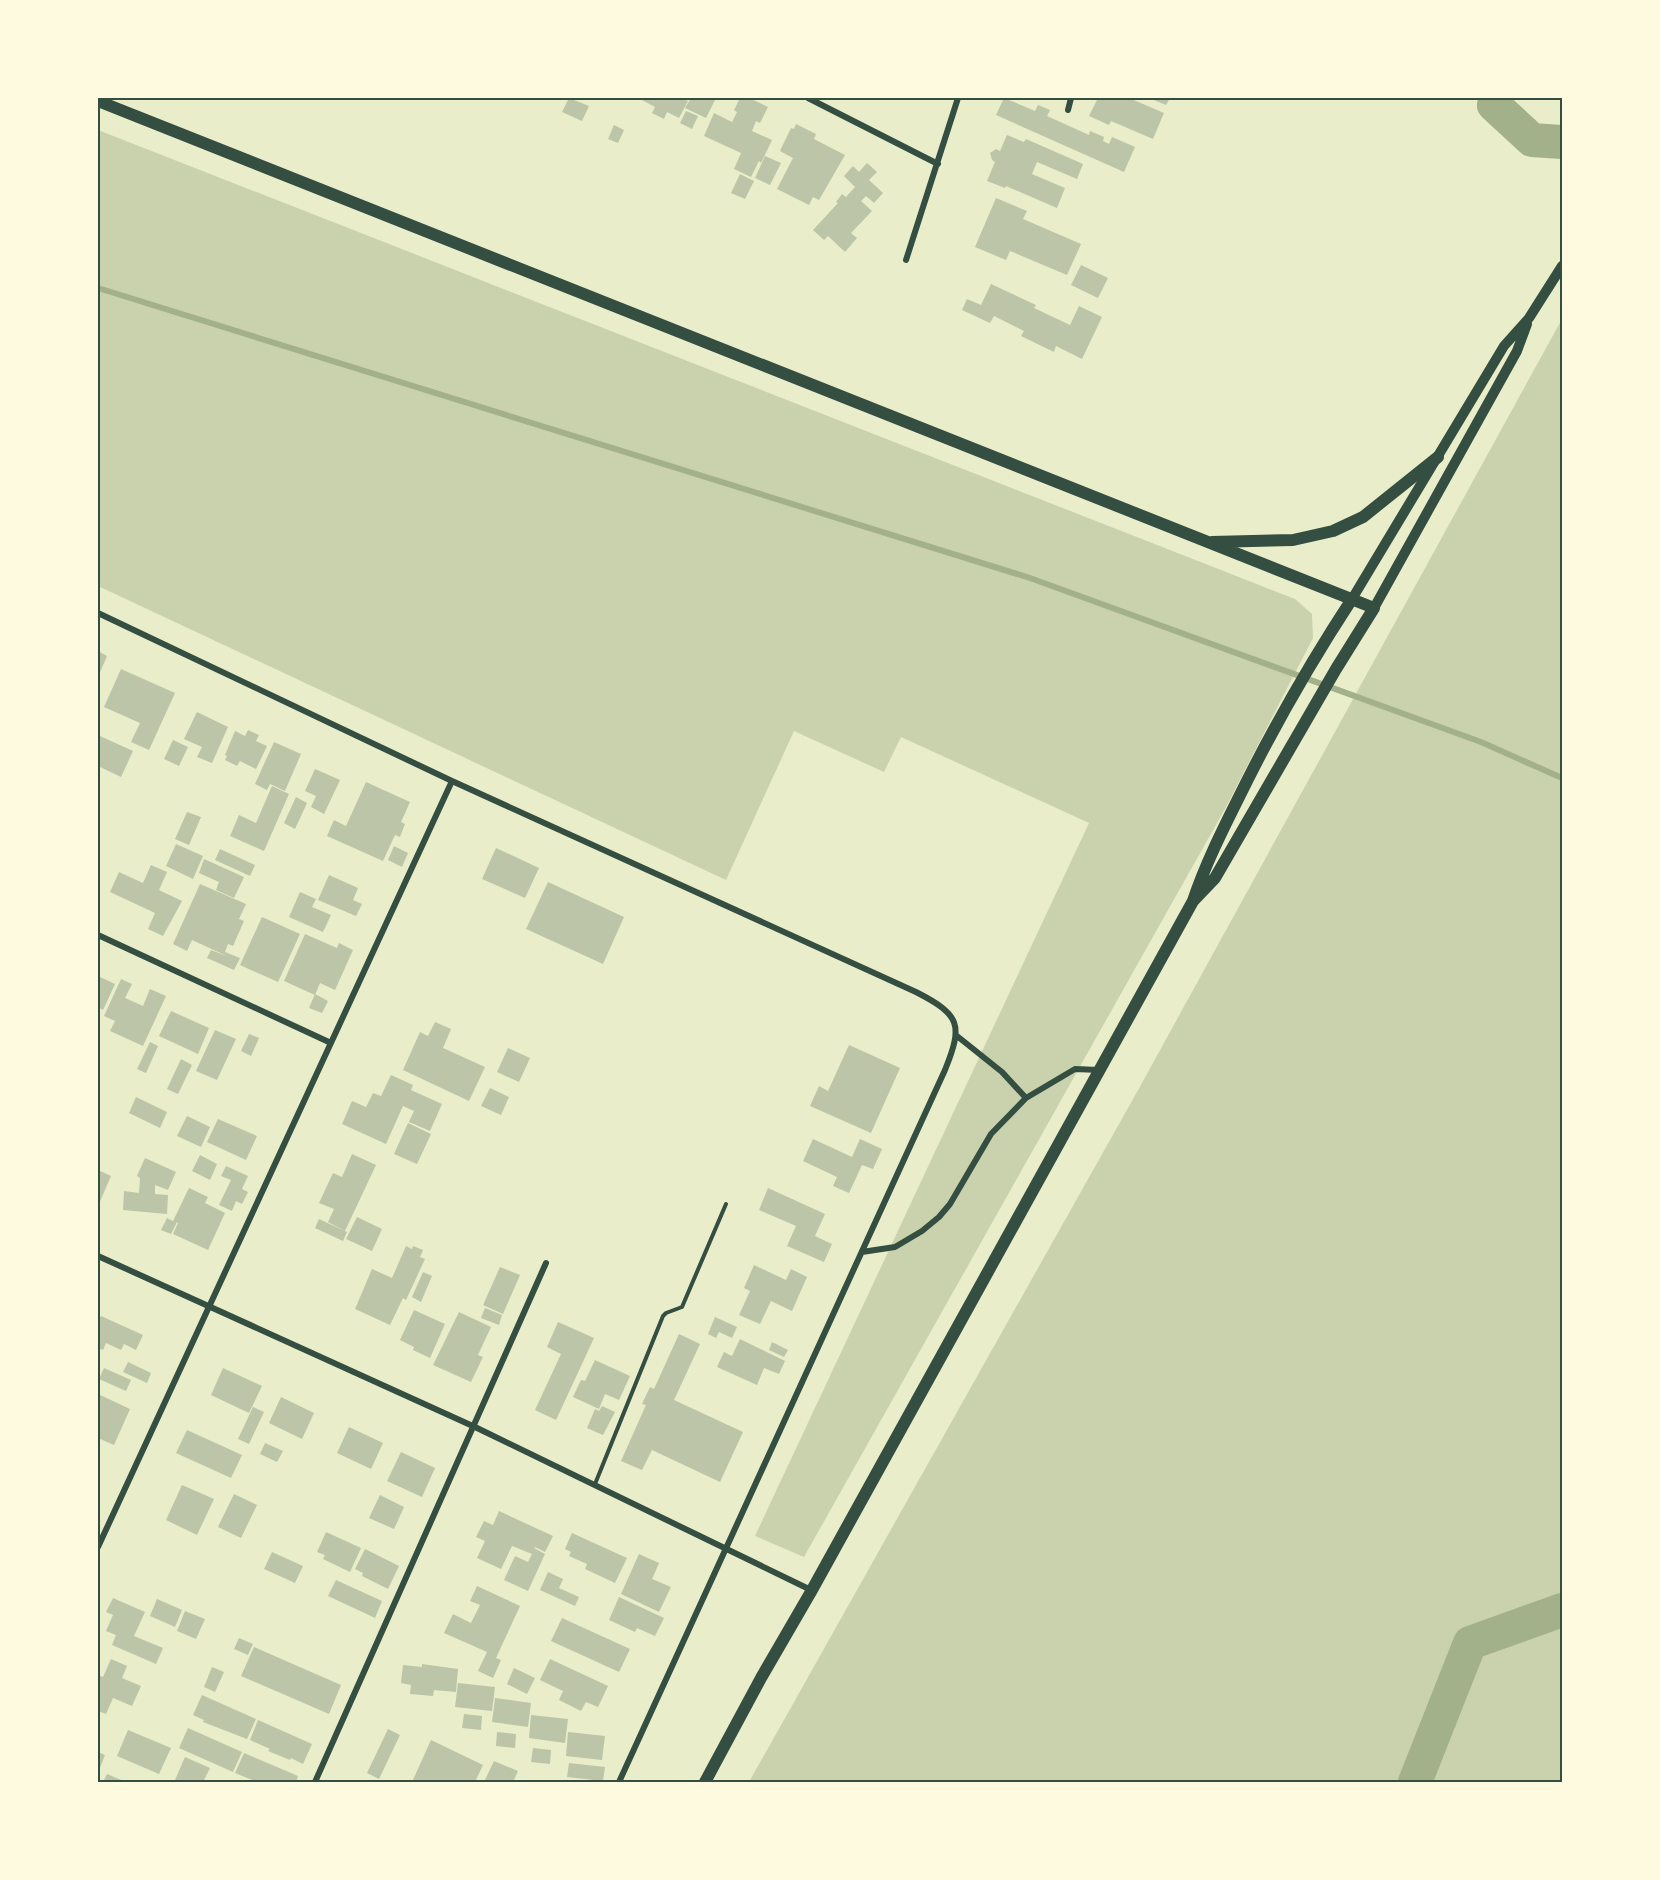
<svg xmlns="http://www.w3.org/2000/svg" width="1660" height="1880" font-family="Lato,sans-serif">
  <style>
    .green { fill: #cad2ad }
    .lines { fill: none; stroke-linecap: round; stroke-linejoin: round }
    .stream { stroke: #a3b18a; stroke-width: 6 }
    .river { stroke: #a3b18a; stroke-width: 34 }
    .building { fill: #bcc5a7 }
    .service { stroke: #344e41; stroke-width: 4 }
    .minor { stroke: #344e41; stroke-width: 6 }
    .tertiary { stroke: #344e41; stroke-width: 10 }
    .primary { stroke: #344e41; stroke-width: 12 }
    .neatline { fill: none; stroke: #344e41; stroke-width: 2 }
  </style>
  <rect width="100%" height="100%" fill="#e9edc9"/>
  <path class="green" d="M98 130 1295 599 1312 614 1313 638 1226 807 804 1557 755 1536 1089 823 901 737 884 772 794 731 726 880 98 586Z
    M1562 319V1782H749L1137 1092Z"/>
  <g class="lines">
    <path class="stream" d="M98 288 1030 578 1481 742 1562 778"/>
    <path class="river" d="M1496 98 1494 105 1532 140 1562 142
      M1415 1782 1470 1643 1562 1610"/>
  </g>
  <path class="building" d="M569 98 589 106 582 121 562 112Z
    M644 98H681L688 101 679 118 667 112 664 119 652 113 655 107 642 100Z
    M691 98H716L706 118 685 108Z
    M740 98H749L768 107 760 123 756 121 752 131 772 140 761 163 759 161 751 177 734 169 741 153 704 136 714 113 732 122 737 112 734 110Z
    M1004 98 1035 111 1038 105 1050 110 1047 116 1089 135 1090 131 1104 137 1103 141 1109 144 1112 137 1135 147 1124 172 996 115Z
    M1098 98H1129L1164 113 1153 139 1111 121 1109 125 1089 116Z
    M1149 98H1170L1166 105Z
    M686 111 698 116 692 129 680 123Z
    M796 124 816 134 814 139 845 155 819 200 813 197 809 205 777 189 793 158 780 151 791 128 794 129Z
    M614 125 624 130 618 143 608 139Z
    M1007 135 1024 142 1026 139 1083 164 1077 179 1037 162 1032 174 1065 188 1057 208 1006 186 1005 188 987 181 995 162 992 160 990 153 996 149 1000 151Z
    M765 156 781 163 770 185 755 178Z
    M867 163 877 172 869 180 883 193 874 203 866 196 861 201 872 211 851 233 857 238 845 252 828 236 824 240 813 230 838 203 836 202 842 194 846 197 855 187 844 176 853 166 859 172Z
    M740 174 754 181 745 199 731 193Z
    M996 198 1027 211 1023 219 1081 244 1067 275 1010 251 1006 260 975 247Z
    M1081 265 1108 278 1098 298 1071 285Z
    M991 284 1036 305 1034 308 1070 325 1079 306 1102 317 1082 359 1056 346 1054 352 1021 336 1024 331 994 316 990 323 962 310 967 299 981 305Z
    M98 651 107 656 98 677Z
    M121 669 175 693 149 750 131 742 140 723 104 707Z
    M197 712 228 727 212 763 197 757 202 747 184 739Z
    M248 730 259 735 256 741 267 746 256 769 240 761 237 766 225 760 227 756 225 755 235 731 245 736Z
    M100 736 133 751 121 777 98 766V742Z
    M173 740 188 747 179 766 164 759Z
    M274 742 301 754 285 791 270 784 267 790 255 784Z
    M315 769 340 780 324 814 311 807 316 796 305 791Z
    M366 782 410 802 401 822 405 824 400 837 395 835 383 861 327 836 334 820 346 826Z
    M272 786 289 794 264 851 230 836 239 815 256 823Z
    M296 797 307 803 295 829 284 823Z
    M187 812 201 817 189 845 175 839Z
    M176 844 203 856 193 879 166 866Z
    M394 846 408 853 402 867 388 860Z
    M496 848 539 868 525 898 482 879Z
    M220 849 255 865 250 876 215 860Z
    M204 859 244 877 234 898 216 890 219 882 199 873Z
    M151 865 167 872 159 890 182 901 163 936 148 929 155 913 110 892 119 872 143 883Z
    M329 875 358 888 353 900 362 904 356 916 318 900Z
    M548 882 624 917 603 964 526 929Z
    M200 884 246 904 239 919 244 921 233 946 228 944 225 952 240 958 234 970 207 958 211 950 229 957 192 940 187 951 173 944Z
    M300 892 316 899 312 907 331 915 323 932 289 917Z
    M262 917 300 934 278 982 240 965Z
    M305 934 337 948 339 943 353 950 335 990 320 983 315 995 284 981Z
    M98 976 115 984 103 1010 98 1007Z
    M121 979 132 984 125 998 143 1006 150 989 166 996 143 1046 110 1031 115 1021 104 1016Z
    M315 994 328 1001 322 1013 309 1008Z
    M171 1011 209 1028 198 1054 159 1036Z
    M435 1022 451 1029 443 1048 485 1067 469 1101 403 1070 420 1032 428 1036Z
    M215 1030 236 1039 217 1080 196 1071Z
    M249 1034 259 1038 251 1056 241 1051Z
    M150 1042 158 1046 146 1073 137 1069Z
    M849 1045 900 1068 871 1133 810 1106 819 1086 828 1091Z
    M508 1048 530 1058 519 1082 497 1072Z
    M181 1059 192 1065 178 1094 167 1089Z
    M391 1075 413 1085 411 1090 442 1104 430 1131 409 1122 414 1111 403 1106 386 1144 342 1124 352 1101 366 1107 373 1093 381 1096Z
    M490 1088 509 1097 501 1115 481 1106Z
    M136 1097 167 1112 160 1128 129 1113Z
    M187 1116 210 1127 201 1147 177 1136Z
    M218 1119 257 1136 246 1160 207 1142Z
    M408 1123 431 1134 417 1164 394 1154Z
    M813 1139 852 1157 860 1139 882 1149 873 1169 862 1165 849 1193 833 1186 837 1177 803 1161Z
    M352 1154 376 1165 345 1231 328 1222 334 1209 319 1203 333 1173 342 1177Z
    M200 1155 217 1164 210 1180 192 1171Z
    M145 1158 176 1172 168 1190 155 1185V1194L168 1195 167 1214 123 1210 124 1191 139 1193 140 1178 137 1176Z
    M226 1166 248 1176 242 1189 248 1192 242 1204 236 1201 232 1211 219 1205 231 1180 221 1176Z
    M98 1170 111 1176 98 1206Z
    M189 1188 208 1197 205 1203 225 1213 208 1250 173 1234 178 1223 177 1222 171 1234 161 1230 167 1218 173 1221Z
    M768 1188 825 1214 815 1236 832 1244 824 1262 787 1246 796 1226 759 1210Z
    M357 1217 382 1229 372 1251 346 1239Z
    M319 1219 347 1232 343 1241 315 1228Z
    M406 1246 412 1249 413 1246 423 1250 420 1257 425 1259 406 1300 403 1298 390 1325 355 1309 372 1269 392 1278Z
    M754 1265 786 1280 791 1269 807 1277 792 1311 771 1301 760 1324 739 1315 750 1291 744 1288Z
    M500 1267 520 1275 503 1314 483 1305Z
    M423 1272 432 1276 421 1302 412 1297Z
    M485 1308 502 1315 499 1325 481 1318Z
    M414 1310 445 1324 430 1358 413 1350 414 1347 400 1340Z
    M459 1312 491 1327 478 1355 483 1357 471 1382 433 1365Z
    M101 1316 143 1335 136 1350 124 1344 121 1350 106 1343 103 1350 98 1348V1322Z
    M715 1317 737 1327 732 1338 719 1332 716 1338 708 1334Z
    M558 1322 594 1338 556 1420 535 1410 561 1354 547 1347Z
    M679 1334 700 1344 674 1400 743 1432 720 1482 652 1450 642 1470 621 1461 646 1405 642 1404 650 1387 654 1389Z
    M740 1339 785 1361 779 1374 764 1368 757 1385 717 1367 724 1352 732 1356Z
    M772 1342 788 1350 784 1357 769 1350Z
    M595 1360 630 1376 619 1400 605 1394 599 1409 573 1397 581 1380 585 1381Z
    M128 1362 151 1373 147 1383 123 1372Z
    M104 1368 131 1380 126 1391 99 1379Z
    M223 1368 262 1386 249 1413 211 1395Z
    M98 1394 130 1409 114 1445 98 1438Z
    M281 1397 314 1413 302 1439 269 1423Z
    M602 1406 615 1412 603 1435 587 1428 595 1409 599 1411Z
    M253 1407 264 1412 249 1444 238 1439Z
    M349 1427 383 1443 371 1469 337 1453Z
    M187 1430 242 1455 231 1478 176 1453Z
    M265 1443 283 1451 277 1462 260 1454Z
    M401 1452 435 1468 422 1497 387 1481Z
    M182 1485 214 1499 197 1535 166 1520Z
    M234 1494 257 1505 241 1538 218 1527Z
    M380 1495 404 1507 394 1529 369 1518Z
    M499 1511 553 1536 545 1552 535 1547 534 1548 545 1554 528 1591 504 1580 515 1556 528 1562 532 1554 512 1546 501 1569 477 1558 485 1541 476 1537 484 1521 493 1525Z
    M326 1532 361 1548 350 1572 323 1559 325 1555 317 1552Z
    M572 1533 627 1558 615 1583 585 1569 587 1564 569 1556 571 1552 565 1549Z
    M365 1549 399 1566 388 1589 362 1576 363 1573 355 1569Z
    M272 1552 303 1566 295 1583 264 1569Z
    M639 1554 659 1563 652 1579 671 1587 659 1612 621 1594Z
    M548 1572 563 1579 559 1588 579 1597 575 1606 540 1590Z
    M336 1580 382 1601 375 1618 328 1596Z
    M477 1586 520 1606 496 1658 501 1660 493 1678 478 1671 487 1652 444 1633 453 1614 471 1623 480 1605 470 1601Z
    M619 1597 664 1618 655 1636 637 1628 635 1632 609 1620Z
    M113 1598 145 1612 134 1636 163 1648 156 1664 112 1645 116 1635 106 1631 113 1615 106 1612Z
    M157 1599 182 1610 175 1627 150 1616Z
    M185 1611 205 1619 196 1639 177 1631Z
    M562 1618 630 1649 619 1672 551 1641Z
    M239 1638 253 1644 248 1655 234 1649Z
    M254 1647 341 1685 329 1714 241 1676Z
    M111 1659 127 1666 122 1678 141 1686 132 1706 113 1698 106 1714 98 1711V1675L103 1677Z
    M550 1659 608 1686 598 1707 586 1702 581 1711 559 1700 563 1691 540 1680Z
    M422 1664 458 1669 456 1692 434 1690 433 1696 410 1694 411 1685 401 1683 403 1665 422 1667Z
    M212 1667 224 1672 215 1692 204 1687Z
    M514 1668 535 1678 527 1694 507 1684Z
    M458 1683 495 1687 492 1711 455 1707Z
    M202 1695 256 1719 247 1739 203 1722 204 1720 193 1715Z
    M495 1698 531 1703 528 1727 492 1722Z
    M464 1714 482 1716 481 1730 462 1728Z
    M531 1715 568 1719 565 1743 529 1738Z
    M258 1720 312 1744 303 1764 291 1758 290 1760 268 1751 270 1749 250 1740Z
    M188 1728 242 1752 233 1772 179 1748Z
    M388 1729 400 1735 379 1779 367 1773Z
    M128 1730 171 1748 159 1774 117 1756Z
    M497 1732 516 1734 515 1748 496 1746Z
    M568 1732 605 1736 602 1760 566 1756Z
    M431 1740 483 1765 475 1782H412Z
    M533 1748 551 1750 550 1764 531 1762Z
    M98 1752 105 1755 98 1773Z
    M244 1753 298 1776 296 1782H257L235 1773Z
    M185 1757 210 1768 203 1782H181L175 1780Z
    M494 1761 518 1771 513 1782H484Z
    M569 1763 605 1767 603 1781 567 1777Z
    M107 1774 126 1782H103Z"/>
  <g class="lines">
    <path class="service" d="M595 1484 663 1316 666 1313 682 1307 726 1204"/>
    <path class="minor" d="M808 98 938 164
      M1068 110 1071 98
      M906 260 958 98
      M98 613 452 781 916 992C961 1015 963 1025 945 1070L619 1782
      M98 935 331 1043
      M957 1036 1002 1072 1026 1098
      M862 1252 895 1247 922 1231 939 1217 950 1204 991 1134 1026 1098 1075 1069 1099 1070
      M98 1256 475 1427 811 1590
      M98 1547 452 781
      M315 1782 546 1263"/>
    <path class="tertiary" d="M1352 599 1504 346 1529 318 1562 266
      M1374 608 1517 351 1527 324"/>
    <path class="primary" d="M98 101 1374 608 1336 669 1215 878 1193 901
      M1212 542 1293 540 1333 531 1363 517 1438 457
      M705 1782 761 1678 812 1590 1193 901C1205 865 1222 831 1239 797 1273 728 1310 663 1352 599"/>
  </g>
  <rect width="1660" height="1880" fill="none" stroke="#fefae0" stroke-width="198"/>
  <rect x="99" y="99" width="1462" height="1682" class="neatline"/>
</svg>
